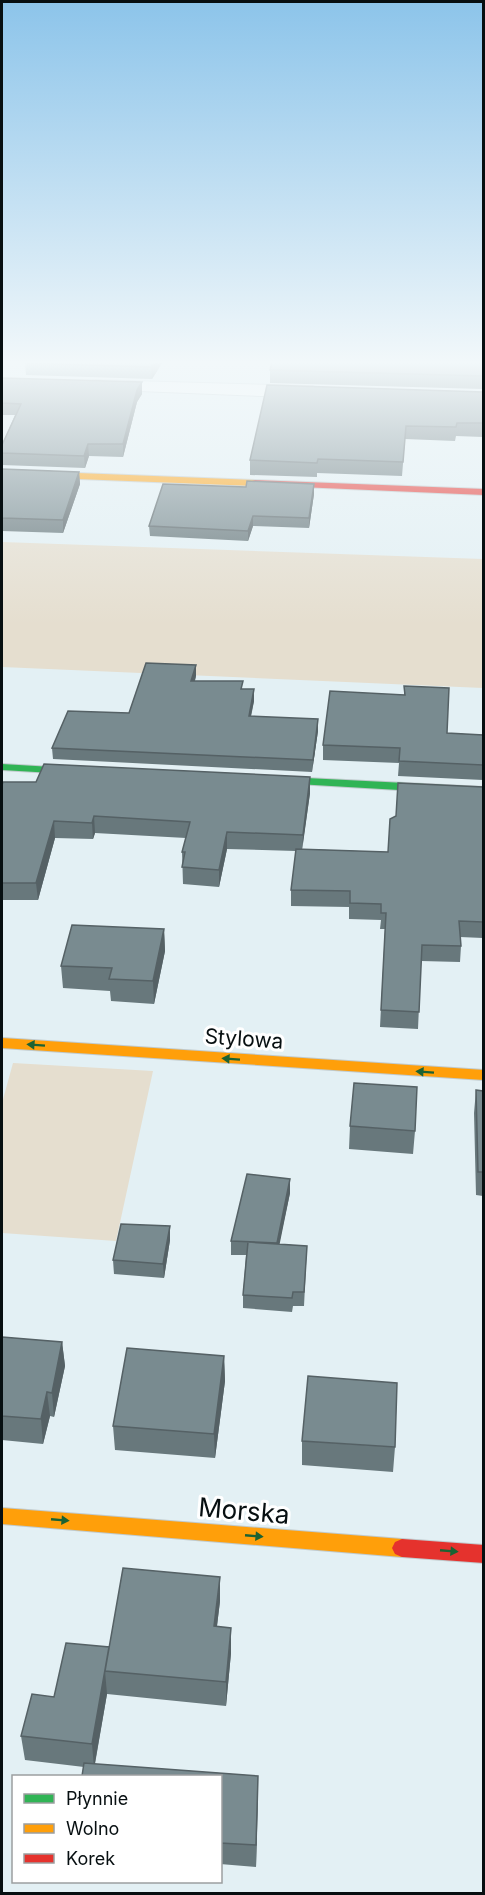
<svg xmlns="http://www.w3.org/2000/svg" width="485" height="1895" font-family="Inter,sans-serif">
  <style>
    .green { fill: #e5decf }
    .lines { fill: none; stroke-linecap: round; stroke-linejoin: round }
    .street-casing { stroke: #c0cacd; stroke-width: 2 }
    .fast-casing { stroke: #c0cacd; stroke-width: 2 }
    .slow-casing { stroke: #c0cacd; stroke-width: 2 }
    .jam-casing { stroke: #c0cacd; stroke-width: 2 }
    .street { fill: #fbfdfd; fill-rule: evenodd }
    .fast { fill: #30b455; fill-rule: evenodd }
    .slow { fill: #ff9f0a; fill-rule: evenodd }
    .jam { fill: #e5322d; fill-rule: evenodd }
    .wall { fill: #68787c }
    .shaded-wall { fill: #556165 }
    .building { fill: #798b90; stroke: #556165; stroke-width: 1.5 }
    .oneway { fill: #1c6233 }
    .labels { text-anchor: middle; stroke-width: 6; stroke-linejoin: round; paint-order: stroke }
    .street-label { font-size: 21px; fill: #070f11; stroke: #fff }
    .near-street-label { font-size: 26px; fill: #070f11; stroke: #fff }
  </style>
  <rect width="100%" height="100%" fill="#e3f0f4"/>
  <path class="green" d="M2 542 483 559V688L2 667Z
    M13 1063 153 1071 116 1241 2 1233V1103Z"/>
  <g class="lines">
    <defs>
      <path id="street" d="M96 380 312 386 319 388 321 392 319 396 312 398 90 389 87 385 90 381Z"/>
      <path id="fast" d="M2 764 86 769 92 772 86 775 2 770Z
        M267 776 484 787V795L263 782 261 780Z"/>
      <path id="slow" d="M2 470 255 480 259 483 255 486 2 476Z
        M2 1038 484 1070V1080L2 1048Z
        M2 1508 402 1539 409 1542 412 1548 409 1554 402 1557 2 1524Z"/>
      <path id="jam" d="M255 480 484 489V495L252 485V481Z
        M402 1539 484 1545V1563L402 1557 395 1554 392 1548 395 1542Z"/>
    </defs>
    <use href="#street" class="street-casing"/>
    <use href="#fast" class="fast-casing"/>
    <use href="#slow" class="slow-casing"/>
    <use href="#jam" class="jam-casing"/>
    <use href="#street" class="street"/>
    <use href="#fast" class="fast"/>
    <use href="#slow" class="slow"/>
    <use href="#jam" class="jam"/>
  </g>
  <path class="wall" d="M164 360 152 379 26 375 25 363Z
    M483 360V389L270 383V370Z
    M2 378 142 382V394L137 402 123 457 89 456 85 468 2 465V445L15 415H2Z
    M483 392V437L456 436 455 441 405 439 402 476 317 473V477L250 475V460Z
    M2 469 79 472 80 484 63 533 2 531Z
    M314 494 309 528 253 526 248 541 150 536 149 526Z
    M196 676 195 681 243 689 254 701 251 717 318 719V731L312 772 53 759 52 748 129 713Z
    M404 686 447 733 483 735V780L398 776 399 763 323 760V745L404 695Z
    M2 785 310 793 302 849 388 852 483 787V938L460 937 461 946 460 962 421 961 418 1029 380 1027 385 929H380L381 920 349 919V907L291 906V890L296 851 227 849 219 887 183 884 182 852 186 838 95 833 93 839 55 838 38 900H2Z
    M164 929 165 951 154 1004 111 1001 110 991 63 988 61 966Z
    M476 1090 483 1091V1196L476 1195 474 1113Z
    M350 1126 415 1131 413 1154 349 1149Z
    M290 1179V1193L279 1244 307 1246 304 1306H293L292 1312 243 1308V1295L246 1255H231V1241Z
    M170 1226V1240L164 1278 114 1274 113 1260Z
    M2 1337 62 1342 65 1366 54 1417 50 1416 43 1444 2 1440Z
    M224 1356 225 1381 215 1458 115 1450 113 1426Z
    M302 1441 395 1447 393 1472 302 1465Z
    M220 1601 217 1626 231 1653 226 1706 107 1694 95 1764 258 1776 256 1867 220 1864V1776L84 1767 25 1760 21 1736 54 1697Z"/>
  <path class="shaded-wall" d="M156 360H164L152 379 151 367Z
    M142 382V394L137 402 123 457V444L137 390Z
    M88 444 89 456 85 468 84 456Z
    M79 472 80 484 63 533V520Z
    M314 484V494L309 528V518Z
    M253 516V526L248 541V531Z
    M196 665V676L191 692V681Z
    M254 689V701L248 728 249 716Z
    M318 719V731L312 772 313 760Z
    M310 777V793L302 851 303 835Z
    M94 816 95 833 93 839 92 823Z
    M54 821 55 838 38 900 36 883Z
    M227 832V849L219 887V870Z
    M164 929 165 951 154 1004 153 981Z
    M290 1179V1193L277 1257V1243Z
    M170 1226V1240L164 1278 163 1264Z
    M62 1342 65 1366 54 1417 52 1393Z
    M224 1356 225 1381 215 1458 214 1434Z
    M47 1392 50 1416 43 1444 41 1419Z
    M220 1577V1601L214 1650V1626Z
    M231 1628V1653L226 1706V1682Z
    M109 1647 105 1671 107 1694 94 1768 92 1744Z
    M258 1776V1798L256 1867V1845Z"/>
  <path class="building" d="M27 360H156L151 367 25 363Z
    M272 360H483V376L270 370Z
    M2 378 142 382 137 390 123 444H88L84 456 2 453V445L21 404 2 403Z
    M267 385 483 392V423H457L456 427 406 426 403 462 318 459 317 463 250 460Z
    M2 469 79 472 63 520 2 518Z
    M247 481 314 484 309 518 253 516 248 531 149 526 163 484 246 487Z
    M146 663 196 665 191 681H243L241 689H254L249 716 318 719 313 760 52 748 68 711 129 713Z
    M404 686 449 688 447 733 483 735V765L399 761 400 748 323 745 330 691 405 695Z
    M44 764 310 777 303 835 227 832 219 870 182 867 185 852H182L190 822 94 816 92 823 54 821 36 883H2V785L3 782H36Z
    M398 783 483 787V922L459 921 461 946 422 945 419 1012 381 1010 386 913H381V904L350 903V891L291 890 296 849 388 852 390 819 396 816Z
    M72 925 164 929 153 981 109 979 112 968 61 966Z
    M354 1083 417 1087 415 1131 350 1126Z
    M476 1090 483 1091V1172H478Z
    M247 1174 290 1179 277 1243 231 1241Z
    M121 1224 170 1226 163 1264 113 1260Z
    M248 1242 307 1246 304 1292H293L292 1298 243 1295Z
    M2 1337 62 1342 52 1393 47 1392 41 1419 2 1416Z
    M127 1348 224 1356 214 1434 113 1426Z
    M308 1376 397 1383 395 1447 302 1441Z
    M123 1568 220 1577 214 1626 231 1628 226 1682 105 1671Z
    M66 1643 109 1647 92 1744 21 1736 32 1694 54 1697Z
    M84 1763 258 1776 256 1845 220 1843V1776H82Z"/>
  <defs><path id="oneway-solid" d="M-6-.8H1V-3.2L6.5 0L1 3.2V.8H-6Z" transform="scale(1.5)"/></defs>
  <g class="oneway">
    <use href="#oneway-solid" transform="translate(36 1045) rotate(-176)"/>
    <use href="#oneway-solid" transform="translate(231 1059) rotate(-176)"/>
    <use href="#oneway-solid" transform="translate(425 1072) rotate(-176)"/>
    <use href="#oneway-solid" transform="translate(60 1520) rotate(5)"/>
    <use href="#oneway-solid" transform="translate(254 1536) rotate(5)"/>
    <use href="#oneway-solid" transform="translate(449 1551) rotate(5)"/>
  </g>
  <linearGradient id="sky" x2="0" y2="1"><stop stop-color="#8cc4ea"/><stop offset="0.58" stop-color="#f2f8fa"/><stop offset="1" stop-color="#f2f8fa" stop-opacity="0"/></linearGradient>
  <rect width="485" height="625" fill="url(#sky)"/>
  <g class="labels">
    <g class="street-label">
      <text transform="translate(244 1039) rotate(4)" y="7">Stylowa</text>
    </g>
    <g class="near-street-label">
      <text transform="translate(244 1511) rotate(5)" y="9">Morska</text>
    </g>
  </g>
  <rect width="485" height="1895" fill="none" stroke="#070f11" stroke-width="6"/>
  <rect x="12" y="1775" width="210" height="108" fill="#ffffff" stroke="#9c9fa0" stroke-width="1.5"/>
  <rect x="24" y="1794" width="30" height="9" fill="#30b455" stroke="#9c9fa0" stroke-width="1.5"/>
  <text x="66" y="1805" font-size="18" fill="#070f11">Płynnie</text>
  <rect x="24" y="1824" width="30" height="9" fill="#ff9f0a" stroke="#9c9fa0" stroke-width="1.5"/>
  <text x="66" y="1835" font-size="18" fill="#070f11">Wolno</text>
  <rect x="24" y="1854" width="30" height="9" fill="#e5322d" stroke="#9c9fa0" stroke-width="1.5"/>
  <text x="66" y="1865" font-size="18" fill="#070f11">Korek</text>
</svg>
